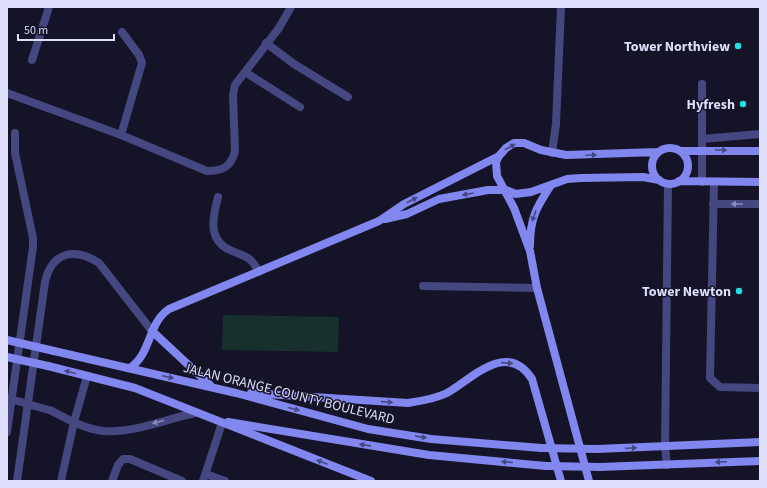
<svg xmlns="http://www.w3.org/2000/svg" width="767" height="488" font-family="'Source Sans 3',sans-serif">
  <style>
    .green { fill: #17302d }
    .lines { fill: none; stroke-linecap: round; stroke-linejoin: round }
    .lane { stroke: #454780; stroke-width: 8 }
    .street { stroke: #454780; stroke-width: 8 }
    .secondary { stroke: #8187ee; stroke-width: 8 }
    .lane-bridge { stroke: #454780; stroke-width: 8 }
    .secondary-bridge { stroke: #8187ee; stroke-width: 8 }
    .oneway { fill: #464781 }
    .oneway2 { fill: #8a8bb7 }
    .poi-dot { fill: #22dfe2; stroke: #151327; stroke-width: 1.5 }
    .labels { text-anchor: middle; stroke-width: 3; stroke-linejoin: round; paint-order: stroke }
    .poi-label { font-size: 14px; font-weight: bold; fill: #dedefb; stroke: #151327; text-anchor: end }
    .street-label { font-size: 14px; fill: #dedefb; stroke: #151327 }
  </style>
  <rect width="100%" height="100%" fill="#151327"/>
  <path class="green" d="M223 315 339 317 338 352 222 350Z"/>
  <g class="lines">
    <path class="lane" d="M32 60 49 7
      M121 135 142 63 139 55 122 32
      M702 139 760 134
      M702 182V84
      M218 197C213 216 207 240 230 250 245 257 250 255 259 272
      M713 204H760
      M423 286 537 288
      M52 411C67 419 87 430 104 431 135 433 166 419 195 413
      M7 432 33 247V238L15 153V133
      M206 474 225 481
      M17 481 45 282C52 252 74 247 99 263L152 331
      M61 481 74 422 87 376
      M112 481 118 465 123 459H130L182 481
      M203 481 222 423"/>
    <path class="street" d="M266 43 294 64 348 97
      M245 72 300 107
      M7 93 121 135 207 171C223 171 231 167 235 151L233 95 235 85 279 28 291 7
      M552 153 556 124 561 7
      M714 182 710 378 720 387 760 388
      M667 465 665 447 668 184"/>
    <path class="secondary" d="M652 166a18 18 0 1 1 36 0a18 18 0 1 1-36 0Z
      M682 151H760
      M679 181 760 182
      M385 219 407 214 439 199 488 190H506L516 194 531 192 567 179 581 178 643 177 659 180
      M530 246C530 218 536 208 551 185
      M152 331 211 386
      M54 351 236 393 368 429 431 439 541 448
      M48 366 135 388 371 481
      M130 368C152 353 147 324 169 309L379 221 404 204 499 156
      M251 393 408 403C421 401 435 399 447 393 473 378 507 340 532 379L561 481
      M228 422 429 455 546 466
      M597 449 760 442
      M599 467 760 461
      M589 481 537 288 530 251 514 208 497 176 496 162 499 156 506 148 514 143H524L541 150 566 155 658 152"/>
    <path class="lane-bridge" d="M7 398 52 411"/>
    <path class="secondary-bridge" d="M7 340 54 351
      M7 357 48 366
      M541 448 597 449
      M546 466 599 467"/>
  </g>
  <defs><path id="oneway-solid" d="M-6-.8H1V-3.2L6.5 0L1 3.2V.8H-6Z"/></defs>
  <g class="oneway">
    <use href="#oneway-solid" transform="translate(510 147) rotate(-29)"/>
    <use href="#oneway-solid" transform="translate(721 150)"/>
    <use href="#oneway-solid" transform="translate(591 155) rotate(-2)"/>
    <use href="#oneway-solid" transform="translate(468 194) rotate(170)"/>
    <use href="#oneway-solid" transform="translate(412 200) rotate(-27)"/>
    <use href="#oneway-solid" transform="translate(534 216) rotate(110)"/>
    <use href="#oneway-solid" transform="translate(507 363) rotate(5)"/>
    <use href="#oneway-solid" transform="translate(70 372) rotate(-166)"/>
    <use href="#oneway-solid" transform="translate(168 377) rotate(13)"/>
    <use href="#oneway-solid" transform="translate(387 402) rotate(4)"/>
    <use href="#oneway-solid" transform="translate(294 409) rotate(15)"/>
    <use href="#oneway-solid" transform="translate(421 437) rotate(9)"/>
    <use href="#oneway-solid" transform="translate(365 445) rotate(-171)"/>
    <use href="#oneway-solid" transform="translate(631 448) rotate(-2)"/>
    <use href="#oneway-solid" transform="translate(322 462) rotate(-159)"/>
    <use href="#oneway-solid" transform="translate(507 462) rotate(-175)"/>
    <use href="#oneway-solid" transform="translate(721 462) rotate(178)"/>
  </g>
  <g class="oneway2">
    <use href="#oneway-solid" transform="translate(737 204) rotate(-180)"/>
    <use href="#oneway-solid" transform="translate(158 422) rotate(166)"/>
  </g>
  <g class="poi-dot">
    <circle cx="738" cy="46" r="4"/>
    <circle cx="743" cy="104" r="4"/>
    <circle cx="739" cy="291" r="4"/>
  </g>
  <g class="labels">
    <g class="poi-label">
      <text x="730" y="51">Tower Northview</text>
      <text x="735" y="109">Hyfresh</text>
      <text x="731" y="296">Tower Newton</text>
    </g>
    <g class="street-label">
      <text transform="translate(289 393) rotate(14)" y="5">JALAN ORANGE COUNTY BOULEVARD</text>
    </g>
  </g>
  <rect width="767" height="488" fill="none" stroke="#dedefb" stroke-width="16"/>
  <path d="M18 34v6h96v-6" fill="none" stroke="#dedefb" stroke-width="2"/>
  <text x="24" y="34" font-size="12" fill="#dedefb" stroke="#151327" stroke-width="3" paint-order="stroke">50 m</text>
</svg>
